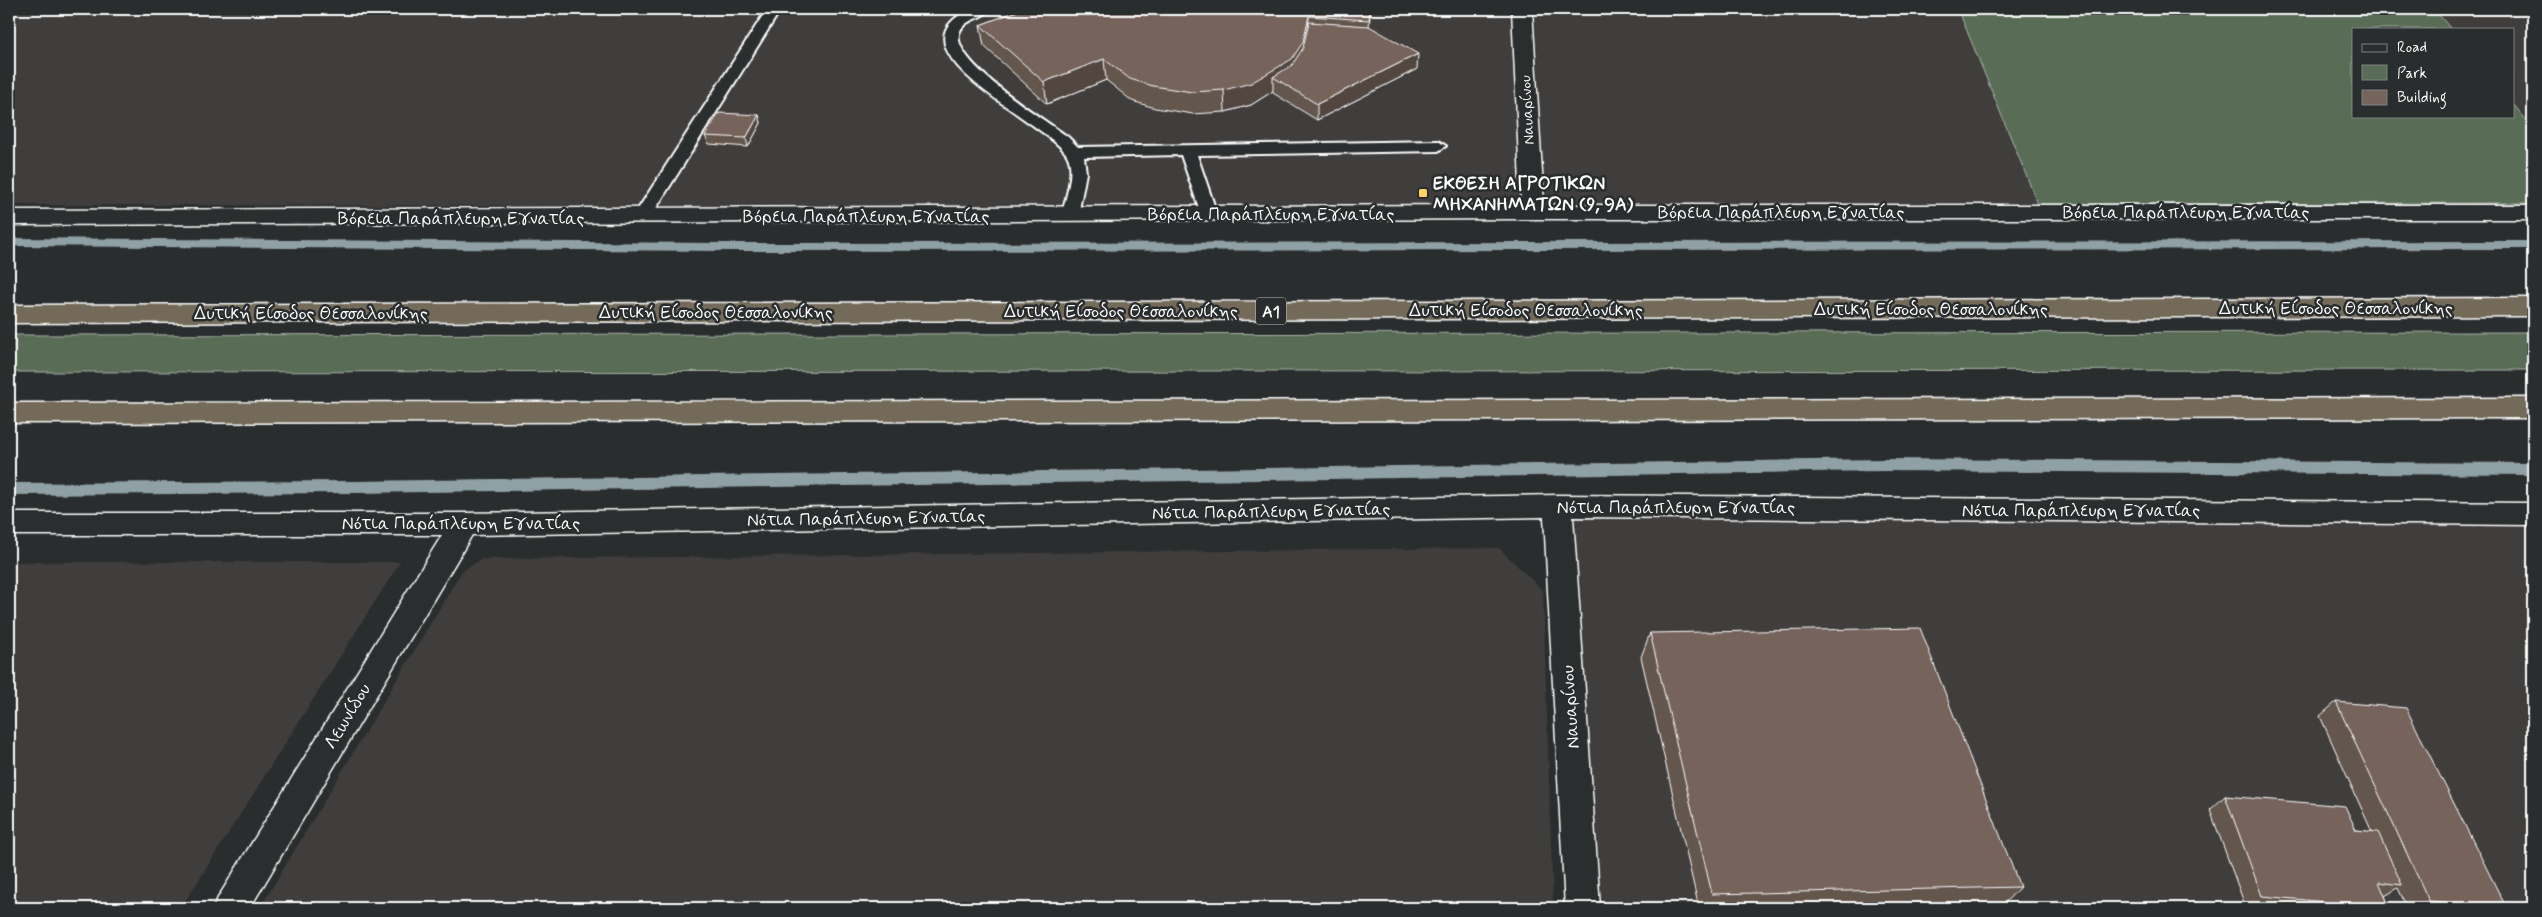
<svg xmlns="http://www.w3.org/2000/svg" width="2542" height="917" font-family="Mynerve,sans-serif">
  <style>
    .built { fill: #403e3c }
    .green { fill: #586c57; stroke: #acb6ab }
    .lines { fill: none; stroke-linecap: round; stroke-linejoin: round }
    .stream { fill: #90a1a6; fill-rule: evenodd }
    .service-casing { stroke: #fff; stroke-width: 4 }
    .minor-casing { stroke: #fff; stroke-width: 3 }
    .motorway-casing { stroke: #fff; stroke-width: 3 }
    .service { fill: #2a2d2e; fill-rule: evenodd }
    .minor { fill: #2a2d2e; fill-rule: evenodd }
    .motorway { fill: #736b5a; fill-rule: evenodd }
    .wall { fill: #64564e; stroke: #fff }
    .shaded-wall { fill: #514640; stroke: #fff }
    .building { fill: #74645b; stroke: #fff }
    .poi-dot { fill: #ffd166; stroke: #2a2d2e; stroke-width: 2 }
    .labels { text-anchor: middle; stroke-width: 5; stroke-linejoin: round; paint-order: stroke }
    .far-street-label { font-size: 15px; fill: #fff; stroke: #2a2d2e }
    .shield { fill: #2a2d2e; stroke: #bfc0c0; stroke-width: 1 }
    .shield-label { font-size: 16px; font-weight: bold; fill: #fff }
    .poi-label { font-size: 18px; font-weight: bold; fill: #fff; stroke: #2a2d2e; text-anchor: start }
    .street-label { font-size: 18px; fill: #fff; stroke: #2a2d2e }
  </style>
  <rect width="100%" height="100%" fill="#2a2d2e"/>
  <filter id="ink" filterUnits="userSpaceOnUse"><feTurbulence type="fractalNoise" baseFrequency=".02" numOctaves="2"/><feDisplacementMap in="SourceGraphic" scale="10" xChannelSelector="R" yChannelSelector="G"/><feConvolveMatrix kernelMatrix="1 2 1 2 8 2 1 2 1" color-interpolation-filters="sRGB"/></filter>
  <g filter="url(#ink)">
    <path class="built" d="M9 9H1958L2038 204 704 206 9 205Z
      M2434 9H2533V128L2513 104V29H2451Z
      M1558 506 2533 514V908H1576Z
      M1499 548 1543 591 1553 908H260L462 571 482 559Z
      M9 562H400L181 908H9Z"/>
    <path class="green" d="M1958 9H2434L2451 29H2353V116H2513V104L2533 128V203L2038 204Z
      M2533 332V370L9 372V335Z"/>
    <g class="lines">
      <path class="stream" d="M9 238 723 243 2533 241V249L723 251 9 246Z
        M1885 459 2533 463V475L1885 471 355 493 9 495V483L355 481Z"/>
      <defs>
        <path id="service" d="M767 9H781L648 221H636L633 217Z
          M971 9H990C983 19 966 18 960 31 946 60 1047 121 1068 137L1078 147 1438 141 1446 146 1438 151 1197 155 1217 214 1215 218H1203L1201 214 1181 155 1084 157 1086 173 1078 215 1076 219H1064L1062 215C1065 198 1076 171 1067 155 1048 122 880 50 971 9Z"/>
        <path id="minor" d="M1512 9H1532L1544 205H2533V219H1533L9 225V210L1521 205Z
          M1558 495 2533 503V525L1573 517 1600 908H1565L1544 517 472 535 250 908H213L219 896 442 535H9V513H464Z"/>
        <path id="motorway" d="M2533 298V316L9 323V305Z
          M2533 398V418L9 423V403Z"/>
      </defs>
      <use href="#service" class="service-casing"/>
      <use href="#minor" class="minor-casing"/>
      <use href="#motorway" class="motorway-casing"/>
      <use href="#service" class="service"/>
      <use href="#minor" class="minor"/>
      <use href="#motorway" class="motorway"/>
    </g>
    <path class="wall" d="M1023 9H1371L1369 26 1417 69 1317 120 1273 93V91L1251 105 1225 112 1193 114 1155 108 1132 101 1106 80 1047 104 984 46 980 25Z
      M759 115 761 123 748 147 709 144 705 136Z
      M1650 633 2020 887 2000 908H1699L1641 657Z
      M2336 702 2506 907 2504 908H2407L2398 888 2385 896 2390 908H2246L2210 810 2225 796 2356 830 2372 832 2320 716Z"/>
    <path class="shaded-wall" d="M1309 16 1308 38 1302 64 1273 77V91L1251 105 1225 112 1224 90Z
      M1418 54 1417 69 1317 120V104Z
      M1104 59 1106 80 1047 104 1044 82Z
      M759 115 761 123 748 147 746 138Z"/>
    <path class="building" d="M1023 9H1370L1369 20 1309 16 1303 42 1292 59 1251 83 1224 90 1192 92 1153 86 1130 79 1104 59 1044 82 980 25Z
      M1309 22 1369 26 1418 54 1317 104 1273 77 1292 65 1303 48Z
      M719 113 759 115 746 138 705 136Z
      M1920 628 2020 887 1712 894 1650 633Z
      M2336 702 2406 708 2506 907 2429 901Z
      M2225 796 2345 806 2356 830 2378 832 2402 885 2379 882 2390 908 2262 896Z"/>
  </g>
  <rect class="poi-dot" x="1418" y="188" width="10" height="10" rx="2.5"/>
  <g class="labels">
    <g class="far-street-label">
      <text transform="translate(1527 110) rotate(-93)" y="5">Ναυαρίνου</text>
    </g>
    <rect class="shield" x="1256" y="297.5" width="30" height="27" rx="4"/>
    <g class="shield-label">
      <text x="1271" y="317">Α1</text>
    </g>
    <g class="poi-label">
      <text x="1433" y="189">ΕΚΘΕΣΗ ΑΓΡΟΤΙΚΩΝ<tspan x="1433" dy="21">ΜΗΧΑΝΗΜΑΤΩΝ (9, 9Α)</tspan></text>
    </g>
    <g class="street-label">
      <text x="1781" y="218">Βόρεια Παράπλευρη Εγνατίας</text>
      <text x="2186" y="218">Βόρεια Παράπλευρη Εγνατίας</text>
      <text x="1271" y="220">Βόρεια Παράπλευρη Εγνατίας</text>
      <text x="866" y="222">Βόρεια Παράπλευρη Εγνατίας</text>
      <text x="461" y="224">Βόρεια Παράπλευρη Εγνατίας</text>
      <text x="2336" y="314">Δυτική Είσοδος Θεσσαλονίκης</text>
      <text x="1931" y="315">Δυτική Είσοδος Θεσσαλονίκης</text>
      <text x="1526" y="316">Δυτική Είσοδος Θεσσαλονίκης</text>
      <text x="1121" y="317">Δυτική Είσοδος Θεσσαλονίκης</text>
      <text x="716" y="318">Δυτική Είσοδος Θεσσαλονίκης</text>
      <text x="311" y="319">Δυτική Είσοδος Θεσσαλονίκης</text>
      <text x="1676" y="513">Νότια Παράπλευρη Εγνατίας</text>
      <text x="2081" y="516">Νότια Παράπλευρη Εγνατίας</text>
      <text transform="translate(1271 511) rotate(-1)" y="6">Νότια Παράπλευρη Εγνατίας</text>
      <text transform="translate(866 518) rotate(-1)" y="6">Νότια Παράπλευρη Εγνατίας</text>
      <text x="461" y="529">Νότια Παράπλευρη Εγνατίας</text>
      <text transform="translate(1570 707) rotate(-94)" y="6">Ναυαρίνου</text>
      <text transform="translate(347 716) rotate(-59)" y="6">Λεωνίδου</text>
    </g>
  </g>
  <rect width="2542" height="917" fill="none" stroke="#2a2d2e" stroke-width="30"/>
  <rect x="15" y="15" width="2512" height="887" fill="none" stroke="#fff" stroke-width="2" filter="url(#ink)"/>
  <rect x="2352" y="28" width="162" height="90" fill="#2a2d2e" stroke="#7f8182"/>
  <rect x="2362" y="44" width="25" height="8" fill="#2a2d2e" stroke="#7f8182"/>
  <text x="2397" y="52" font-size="15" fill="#ffffff">Road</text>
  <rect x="2362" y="65" width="25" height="15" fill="#586c57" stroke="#7f8182"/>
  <text x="2397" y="78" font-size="15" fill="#ffffff">Park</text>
  <rect x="2362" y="90" width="25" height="15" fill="#74645b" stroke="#7f8182"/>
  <text x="2397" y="102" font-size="15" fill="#ffffff">Building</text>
</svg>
